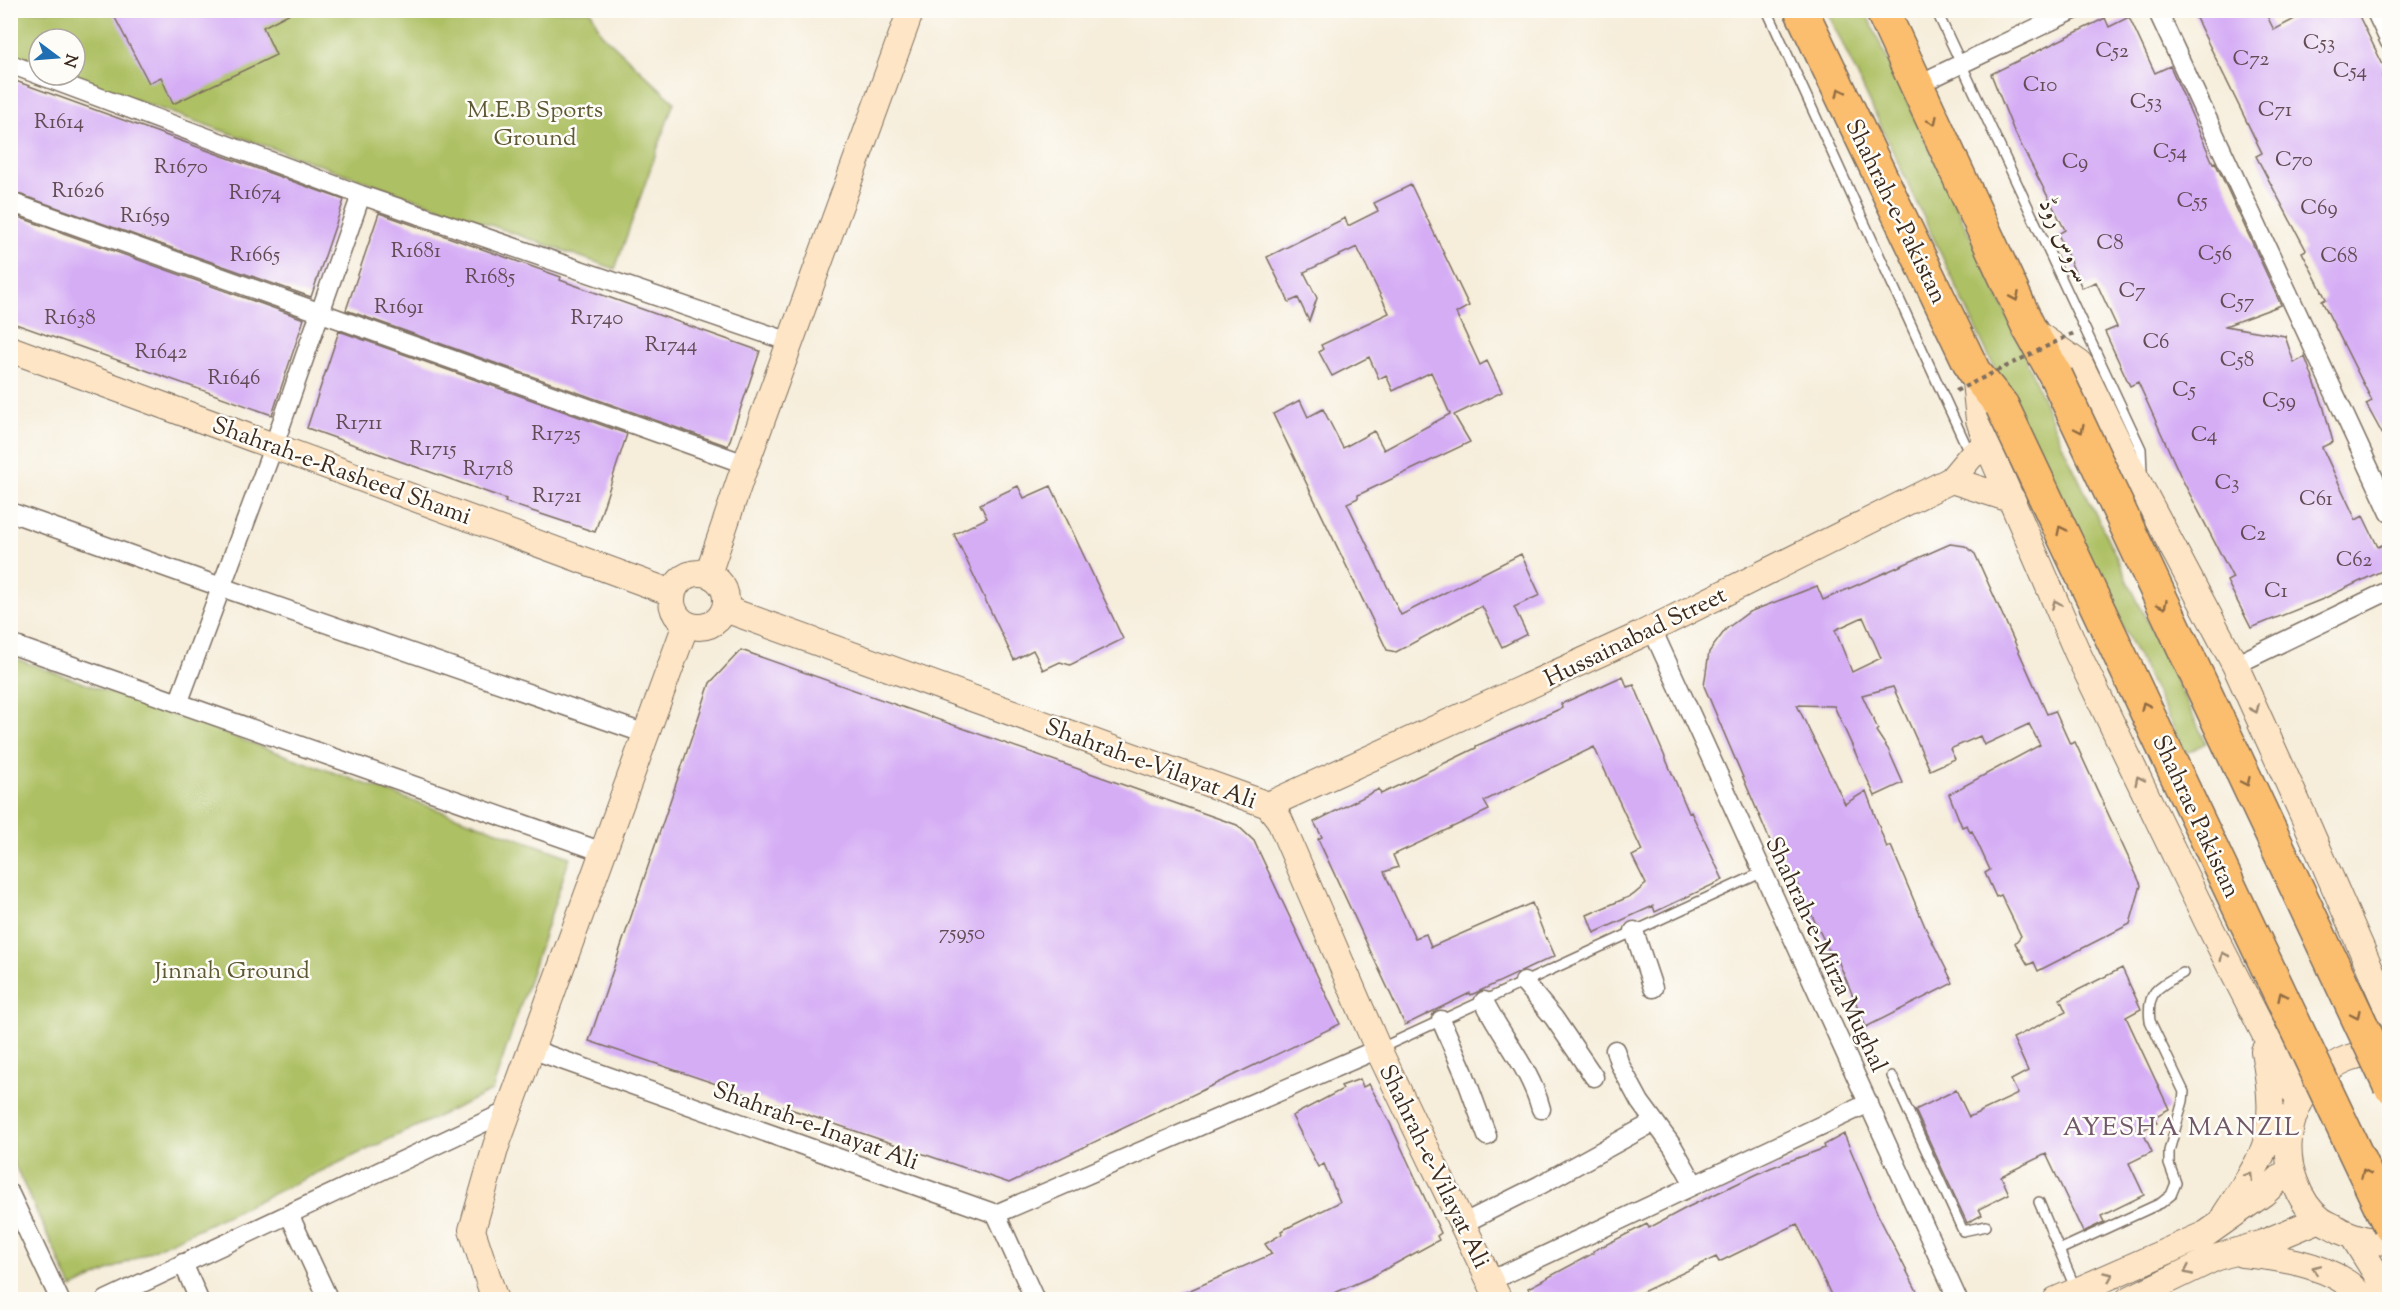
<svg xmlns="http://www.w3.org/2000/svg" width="2400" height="1310" font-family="'Sorts Mill Goudy',Amiri,serif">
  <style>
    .green { fill: #adc064; stroke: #747541; stroke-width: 1.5 }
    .building { fill: #d5adf5; fill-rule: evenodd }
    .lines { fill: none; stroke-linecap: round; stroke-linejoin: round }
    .lane-casing { stroke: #7c6e60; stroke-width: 12 }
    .street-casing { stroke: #7c6e60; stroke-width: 21 }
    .secondary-casing { stroke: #7c6e60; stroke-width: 28 }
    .highway-casing { stroke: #7c6e60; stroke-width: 36 }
    .lane { stroke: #fff; stroke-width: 9 }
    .street { stroke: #fff; stroke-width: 18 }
    .secondary { stroke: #fde5c5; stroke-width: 26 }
    .highway { stroke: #fbbd6e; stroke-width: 33 }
    .highway-bridge-casing { stroke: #7c6e60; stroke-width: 36; stroke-linecap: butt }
    .path-bridge { stroke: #7c6e60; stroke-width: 4; stroke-dasharray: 4.5 4.5; stroke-linecap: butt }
    .highway-bridge { stroke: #fbbd6e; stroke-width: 33 }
    .oneway { stroke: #916c42 }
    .oneway2 { stroke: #9c8872 }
    .labels { text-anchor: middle; stroke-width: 5; stroke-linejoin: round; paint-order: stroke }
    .number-label { font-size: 21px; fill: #624b54 }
    .park-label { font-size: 24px; fill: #5d5733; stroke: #fdfcf7 }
    .street-label { font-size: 24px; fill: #3b2a1e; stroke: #fdfcf7 }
    .neighbourhood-label { font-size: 26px; letter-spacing: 1.5px; fill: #715869; stroke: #fdfcf7 }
  </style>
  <rect width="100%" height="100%" fill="#fdfcf7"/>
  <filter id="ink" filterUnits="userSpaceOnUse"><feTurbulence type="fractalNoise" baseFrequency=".0167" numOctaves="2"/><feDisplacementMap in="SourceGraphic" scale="12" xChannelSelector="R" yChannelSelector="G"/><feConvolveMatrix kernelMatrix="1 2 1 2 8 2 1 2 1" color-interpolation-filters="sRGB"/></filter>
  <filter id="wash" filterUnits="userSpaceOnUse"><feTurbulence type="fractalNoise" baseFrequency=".008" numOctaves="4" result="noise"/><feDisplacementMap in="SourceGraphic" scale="24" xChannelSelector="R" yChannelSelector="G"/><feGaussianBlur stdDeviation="1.35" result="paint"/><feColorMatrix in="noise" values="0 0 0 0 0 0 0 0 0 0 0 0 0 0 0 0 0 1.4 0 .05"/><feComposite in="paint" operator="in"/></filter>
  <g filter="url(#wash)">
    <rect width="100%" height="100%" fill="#f6edda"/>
    <path class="green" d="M11 11H591L601 33 674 102 615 269 64 75H75V39H39V66L11 56Z
      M1827 11H1865L2009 319 2061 442 2206 743 2186 753 2014 410Z
      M11 657 570 857 492 1091 72 1288 11 1157Z"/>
    <g id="blocks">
      <path class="building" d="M111 10H296L263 27 276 55 173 104 161 77 149 83Z
        M2192 10H2264L2274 30 2311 10H2356L2387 73 2382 76 2390 91V448L2366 404 2372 401 2322 301 2326 299 2302 252 2306 250 2256 156 2262 153Z
        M2129 17 2155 73 2170 66 2213 163 2215 162 2281 305 2225 326 2285 336 2294 363 2305 357 2323 405 2333 442 2322 447 2356 520 2363 516 2378 547 2386 543 2390 552V567L2323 599 2251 628 2227 581 2233 578 2181 477 2138 382 2130 386 2105 332 2117 327 2096 282 2082 288 2058 234 2065 230 2013 129 1991 74 2105 18 2109 27Z
        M10 79 344 200 311 297 10 191Z
        M1411 185 1469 306 1456 313 1480 365 1487 361 1502 392 1454 415 1470 442 1358 495V498L1347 503 1401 615 1521 554 1540 595 1514 607 1527 634 1502 647 1482 606 1396 652 1387 650 1273 414 1300 400 1308 417 1323 409 1343 448 1374 431 1384 450 1450 414 1431 372 1393 391 1386 375 1379 379 1369 357 1332 376 1319 352 1323 349 1321 345 1389 313 1357 247 1304 272 1317 298 1309 321 1298 298 1289 302 1267 257 1345 218 1348 226 1378 211 1374 203Z
        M379 213 505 257 561 277 560 280 760 351 728 446 346 310Z
        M10 214 304 319 272 415 10 322Z
        M339 331 627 434 595 532 505 502 506 499 307 428Z
        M1018 486 1024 498 1051 486 1123 639 1070 665 1060 662 1043 670 1033 650 1014 660 954 534 987 518 980 504Z
        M1950 544 1965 546 1975 554 2047 714 2055 711 2070 744 2075 742 2141 885 2130 924 2038 971 2034 962 2028 965 2015 943 2021 936 2001 895 1996 897 1985 873 1990 870 1972 831 1970 832 1967 825 1962 827 1949 794 2040 745 2029 724 1984 745 1980 736 1950 749 1955 759 1930 770 1893 687 1862 695 1878 729 1876 731 1888 749 1903 783 1875 796 1834 706 1797 705 1845 804 1866 791 1887 848 1891 846 1926 929 1953 983 1866 1027 1834 951 1830 953 1793 876 1791 877 1777 841 1771 843 1704 686 1709 652 1726 629 1749 612 1817 586 1823 600ZM1863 617 1881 658 1852 672 1835 630Z
        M741 650 1237 825 1254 841 1340 1024 1009 1183 589 1041 710 683Z
        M1623 676 1627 687 1634 685 1689 813 1691 812 1723 880 1655 912 1653 906 1594 933 1587 915 1633 895 1646 884 1632 856 1642 851 1594 747 1484 801 1489 810 1393 855 1398 867 1384 872 1415 938 1426 934 1431 947 1532 903 1546 939 1547 938 1555 956 1471 995 1470 993 1405 1025 1318 839 1322 837 1314 822 1379 789 1381 794 1476 748V746L1562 708 1561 704Z
        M2122 968 2141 1009 2126 1017 2169 1109 2154 1117 2157 1123 2142 1130 2152 1152 2129 1163 2144 1195 2101 1216 2104 1222 2083 1232 2046 1154 2001 1176 2009 1194 1979 1209 1982 1215 1967 1223 1915 1110 1956 1090 1969 1117 2018 1094 2011 1080 2028 1071 2013 1038 2066 1012 2060 999Z
        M1360 1079 1363 1087 1369 1084 1390 1123 1441 1233 1437 1236 1439 1240 1371 1277 1321 1299H1170L1272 1254 1265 1244 1282 1234 1281 1231 1340 1202 1324 1164 1318 1167 1292 1116 1343 1089 1341 1086Z
        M1844 1134 1878 1215 1921 1299H1833L1797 1224 1719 1262 1716 1257 1628 1299H1534L1528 1288 1594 1253 1593 1251 1647 1224 1649 1228 1688 1207 1770 1168 1825 1148 1824 1145Z"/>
    </g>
  </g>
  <g filter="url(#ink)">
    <use href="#blocks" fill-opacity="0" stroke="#7c6e60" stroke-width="1.5"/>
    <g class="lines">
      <defs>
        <path id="lane" d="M1767 10 1970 454
          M1936 10 2141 449 2142 472
          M1381 1048 1763 872
          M1892 1076 1963 1231 1986 1226
          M2039 1202 2076 1290
          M2059 1250 2161 1203 2171 1195 2176 1183 2169 1164V1151L2183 1101 2184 1092 2150 1021C2146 991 2159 986 2183 973"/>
        <path id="street" d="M2157 10 2390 513
          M2375 10 2390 42
          M10 64 361 195 790 342
          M1917 85 2074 10
          M10 202 745 464
          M10 512 221 587 646 734
          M1652 629 1958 1300
          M10 644 603 852
          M2235 665 2390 590
          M179 701 274 445 361 195
          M1634 931 1653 988
          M1524 982 1554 1018 1594 1077
          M1484 1001C1502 1038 1530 1068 1541 1109
          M1441 1020 1464 1073 1487 1136
          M531 1049 996 1214 1035 1300
          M1615 1050 1620 1065 1640 1102 1673 1147 1694 1184
          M10 1194 60 1300
          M289 1214 329 1300
          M996 1214 1378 1049
          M1462 1224 1540 1185 1654 1122
          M183 1263 199 1300
          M1490 1281 1869 1103
          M106 1300 508 1111"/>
        <path id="secondary" d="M2034 332 2080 364 2129 465 2235 665 2307 824 2390 1014
          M10 349 672 593
          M1974 372 1979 420 1987 444 2078 654 2207 921 2299 1101
          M1951 480 2013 500
          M672 600a27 27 0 1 1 54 0a27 27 0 1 1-54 0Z
          M708 574 741 477 911 10
          M725 609 1268 805 1279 819 1378 1049 1499 1300
          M1268 805 1640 635 1951 480 1971 456 1987 444
          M2390 1053C2375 1052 2362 1053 2349 1058 2300 1076 2276 1135 2295 1182 2300 1196 2309 1211 2321 1220 2327 1224 2335 1227 2341 1231 2356 1238 2373 1243 2390 1241
          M2225 1215C2237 1196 2251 1177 2261 1156 2276 1124 2270 1084 2264 1051
          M2354 1238 2390 1296
          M2242 1254C2276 1257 2318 1263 2347 1283 2353 1287 2359 1294 2365 1300
          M495 1300 472 1230 496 1146 686 624
          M2056 1300 2206 1234 2264 1193 2290 1169
          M2128 1300 2215 1258 2263 1243 2320 1219"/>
        <path id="highway" d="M1801 10 1974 372 2002 406
          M1882 10 2029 328 2056 376"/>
      </defs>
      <use href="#lane" class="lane-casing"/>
      <use href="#street" class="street-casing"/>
      <use href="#secondary" class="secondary-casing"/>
      <use href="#highway" class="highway-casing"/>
      <use href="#lane" class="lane"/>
      <use href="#street" class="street"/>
      <use href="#secondary" class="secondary"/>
      <use href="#highway" class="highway"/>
      <defs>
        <path id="highway-bridge" d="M2056 376 2390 1086
          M2002 406 2390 1226"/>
      </defs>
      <use href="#highway-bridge" class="highway-bridge-casing"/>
      <path class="path-bridge" d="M1956 391 2076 332"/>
      <use href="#highway-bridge" class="highway-bridge"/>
    </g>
    <defs><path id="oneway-chevron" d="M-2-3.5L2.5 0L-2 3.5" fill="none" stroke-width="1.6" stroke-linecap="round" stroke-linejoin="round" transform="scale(1.5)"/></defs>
    <g class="oneway">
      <use href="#oneway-chevron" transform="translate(1840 92) rotate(-116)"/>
      <use href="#oneway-chevron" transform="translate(1933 121) rotate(65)"/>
      <use href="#oneway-chevron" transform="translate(2015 297) rotate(66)"/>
      <use href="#oneway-chevron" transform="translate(2080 429) rotate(65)"/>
      <use href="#oneway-chevron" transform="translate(2061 530) rotate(-116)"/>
      <use href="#oneway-chevron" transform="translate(2163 605) rotate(65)"/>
      <use href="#oneway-chevron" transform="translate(2145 706) rotate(-116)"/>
      <use href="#oneway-chevron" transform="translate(2246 782) rotate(65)"/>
      <use href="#oneway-chevron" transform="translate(2282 996) rotate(-115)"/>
      <use href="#oneway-chevron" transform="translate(2356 1015) rotate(65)"/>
      <use href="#oneway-chevron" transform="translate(2365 1173) rotate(-115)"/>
    </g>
    <g class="oneway2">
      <use href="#oneway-chevron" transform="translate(2056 604) rotate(-113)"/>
      <use href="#oneway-chevron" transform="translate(2255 709) rotate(66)"/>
      <use href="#oneway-chevron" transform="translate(2139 780) rotate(-116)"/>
      <use href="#oneway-chevron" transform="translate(2224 956) rotate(-117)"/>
      <use href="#oneway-chevron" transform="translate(2249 1176) rotate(-59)"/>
      <use href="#oneway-chevron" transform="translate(2316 1269) rotate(-157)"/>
      <use href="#oneway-chevron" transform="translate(2188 1271) rotate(155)"/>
      <use href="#oneway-chevron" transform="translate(2109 1276) rotate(-23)"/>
    </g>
  </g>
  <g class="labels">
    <g class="number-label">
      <text x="2319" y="49">C53</text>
      <text x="2112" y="57">C52</text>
      <text x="2251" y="65">C72</text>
      <text x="2350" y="77">C54</text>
      <text x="2040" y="91">C10</text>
      <text x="2146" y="108">C53</text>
      <text x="2275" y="116">C71</text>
      <text x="59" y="128">R1614</text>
      <text x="2170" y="158">C54</text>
      <text x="2294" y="166">C70</text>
      <text x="2075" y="168">C9</text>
      <text x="181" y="173">R1670</text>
      <text x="78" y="197">R1626</text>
      <text x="255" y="199">R1674</text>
      <text x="2192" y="207">C55</text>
      <text x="2319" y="214">C69</text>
      <text x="145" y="222">R1659</text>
      <text x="2110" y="249">C8</text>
      <text x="416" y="257">R1681</text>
      <text x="2215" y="260">C56</text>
      <text x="255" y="261">R1665</text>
      <text x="2339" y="262">C68</text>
      <text x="490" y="283">R1685</text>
      <text x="2132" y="297">C7</text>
      <text x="2237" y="308">C57</text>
      <text x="399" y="313">R1691</text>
      <text x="70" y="324">R1638</text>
      <text x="597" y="324">R1740</text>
      <text x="2156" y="348">C6</text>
      <text x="671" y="351">R1744</text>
      <text x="161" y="358">R1642</text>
      <text x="2237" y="366">C58</text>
      <text x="234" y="384">R1646</text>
      <text x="2184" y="396">C5</text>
      <text x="2279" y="407">C59</text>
      <text x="359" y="429">R1711</text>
      <text x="556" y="440">R1725</text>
      <text x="2204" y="441">C4</text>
      <text x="433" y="455">R1715</text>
      <text x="488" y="475">R1718</text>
      <text x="2227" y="489">C3</text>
      <text x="557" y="502">R1721</text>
      <text x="2316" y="505">C61</text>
      <text x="2253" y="540">C2</text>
      <text x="2354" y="566">C62</text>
      <text x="2276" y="597">C1</text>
      <text x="962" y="939">75950</text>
    </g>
    <g class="park-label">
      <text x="535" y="117">M.E.B Sports<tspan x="535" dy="28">Ground</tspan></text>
      <text x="232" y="978">Jinnah Ground</text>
    </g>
    <g class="street-label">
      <text transform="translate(1897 211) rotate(64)" y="8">Shahrah-e-Pakistan</text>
      <text transform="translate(2065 240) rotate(65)" y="8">سروس روڈ</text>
      <text transform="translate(342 470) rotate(20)" y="8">Shahrah-e-Rasheed Shami</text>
      <text transform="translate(1635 636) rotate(-26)" y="8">Hussainabad Street</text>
      <text transform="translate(1151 763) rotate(20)" y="8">Shahrah-e-Vilayat Ali</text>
      <text transform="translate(2197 816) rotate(65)" y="8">Shahrae Pakistan</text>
      <text transform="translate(1827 954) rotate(65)" y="8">Shahrah-e-Mirza Mughal</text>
      <text transform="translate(816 1125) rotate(20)" y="8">Shahrah-e-Inayat Ali</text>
      <text transform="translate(1435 1166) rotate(64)" y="8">Shahrah-e-Vilayat Ali</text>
    </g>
    <g class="neighbourhood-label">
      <text x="2182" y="1135">AYESHA MANZIL</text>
    </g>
  </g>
  <rect width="2400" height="1310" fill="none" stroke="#fdfcf7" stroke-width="36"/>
  <g transform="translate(57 57) rotate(106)"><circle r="28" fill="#fdfcf7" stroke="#afa8a0" stroke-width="1.5"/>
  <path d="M0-4.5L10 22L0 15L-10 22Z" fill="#1f6fb2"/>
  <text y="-9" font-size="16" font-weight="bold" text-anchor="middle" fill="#3b2a1e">N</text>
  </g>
</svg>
